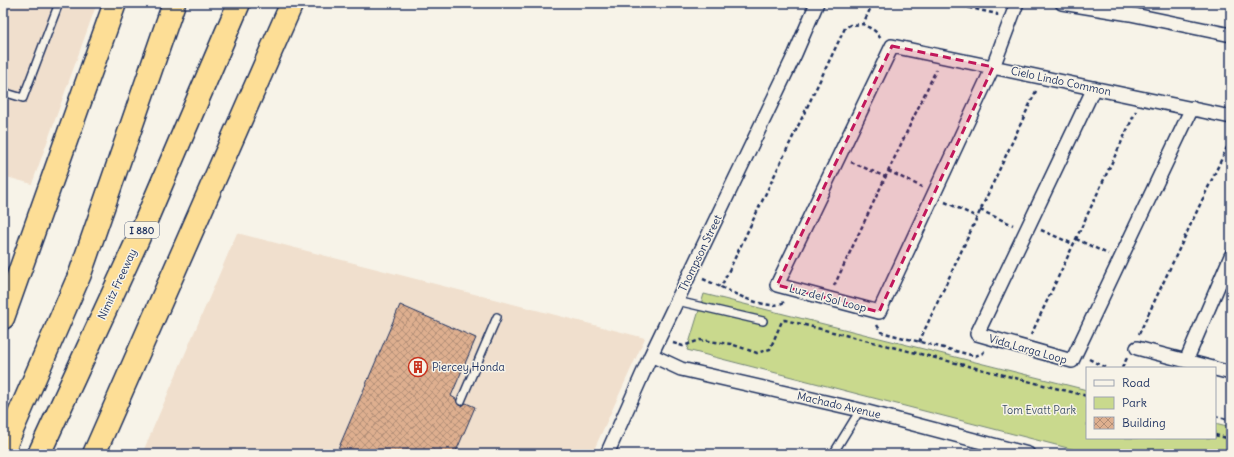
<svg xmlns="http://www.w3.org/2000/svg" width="1234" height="457" font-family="Delius,sans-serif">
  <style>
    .built { fill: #f0dfcd }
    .green { fill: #c9d98d; stroke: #728476 }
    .building { fill: url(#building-cross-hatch); stroke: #1b2f5e }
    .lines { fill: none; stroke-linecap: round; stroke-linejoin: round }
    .service-casing { stroke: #1b2f5e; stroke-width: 10 }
    .minor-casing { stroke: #1b2f5e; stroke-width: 16 }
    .motorway-casing { stroke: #1b2f5e; stroke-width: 25 }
    .path { stroke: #1b2f5e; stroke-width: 2.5; stroke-dasharray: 4 3; stroke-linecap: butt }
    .service { stroke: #f7f3e8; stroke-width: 7 }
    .minor { stroke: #f7f3e8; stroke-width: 13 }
    .motorway { stroke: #fdde96; stroke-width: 22 }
    .marked { fill: #c2185b; fill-opacity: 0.2; stroke: #c2185b; stroke-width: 3; stroke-dasharray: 8 5; stroke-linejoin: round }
    .labels { text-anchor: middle; stroke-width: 3; stroke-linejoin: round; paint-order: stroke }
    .shield { fill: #f7f3e8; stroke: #5d6a87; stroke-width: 1 }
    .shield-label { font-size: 10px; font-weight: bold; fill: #1b2f5e }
    .street-label { font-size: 11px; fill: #1b2f5e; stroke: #f7f3e8 }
    .poi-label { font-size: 11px; fill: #1b2f5e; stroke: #f7f3e8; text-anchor: start }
    .park-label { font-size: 11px; fill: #3e5167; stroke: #f7f3e8 }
  </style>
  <defs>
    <pattern id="building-cross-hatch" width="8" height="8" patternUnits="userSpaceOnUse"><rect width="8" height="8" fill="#deaf8f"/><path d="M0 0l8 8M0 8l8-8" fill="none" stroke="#b38f78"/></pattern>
  </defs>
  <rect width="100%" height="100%" fill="#f7f3e8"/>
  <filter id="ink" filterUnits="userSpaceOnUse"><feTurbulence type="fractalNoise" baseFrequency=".025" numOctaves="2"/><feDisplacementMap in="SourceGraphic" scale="8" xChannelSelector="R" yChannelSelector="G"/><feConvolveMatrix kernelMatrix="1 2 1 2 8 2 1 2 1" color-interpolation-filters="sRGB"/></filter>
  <g filter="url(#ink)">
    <path class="built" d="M3 3H97L32 184 3 176Z
      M237 233 645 338 592 454H142Z"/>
    <path class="green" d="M704 294 1087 390V438H1215V423L1231 427V454H1091L687 350Z"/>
    <path class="building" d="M400 305 476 338 451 396 456 399 459 405 462 406 466 403 475 407 455 454H336Z"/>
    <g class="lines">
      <defs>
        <path id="service" d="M3 92 23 98 59 3
          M677 301 763 321
          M461 401 497 317
          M833 454 860 410"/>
        <path id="minor" d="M1017 3 993 67 879 312 777 285 892 46C1005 70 1118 93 1231 117
          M1062 3 1130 14 1231 35
          M1094 88 977 334 1072 361 1192 108
          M1137 348 1213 368
          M651 355 681 369 860 410 1028 454
          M1186 361 1231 256
          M1215 369 1231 373
          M607 454 651 355 795 54 817 3"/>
        <path id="motorway" d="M3 318 115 3
          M3 451 80 274 174 3
          M39 454 138 239 239 3
          M94 454 292 3"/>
      </defs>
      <use href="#service" class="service-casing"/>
      <use href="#minor" class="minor-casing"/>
      <use href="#motorway" class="motorway-casing"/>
      <path class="path" d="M873 3 863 24 875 31 881 39
        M948 3 997 14V16
        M851 162 886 177
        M888 171 922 187
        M945 202 977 217
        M980 210 1013 225
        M1041 230 1073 244
        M1076 239 1108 254
        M703 279 721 287
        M834 286 936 70
        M784 302C770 312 735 294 721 287L845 28 850 25 863 24
        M877 325 881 332 975 356 983 353 985 350
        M1139 334 1231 139
        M1031 335 1136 111
        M919 342 1036 91
        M673 343 683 346 700 340 731 344 757 353 770 349 782 321 785 320 1087 396
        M1089 359 1106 368
        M1122 368 1127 358
        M1215 416 1231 420
        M1215 435 1231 439"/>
      <use href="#service" class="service"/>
      <use href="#minor" class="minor"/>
      <use href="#motorway" class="motorway"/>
    </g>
  </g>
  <path class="marked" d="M892 46 993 67 879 312 777 285Z"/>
  <defs>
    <symbol id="building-ring" viewBox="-11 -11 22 22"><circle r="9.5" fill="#f7f3e8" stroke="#c8321e" stroke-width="1.5"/><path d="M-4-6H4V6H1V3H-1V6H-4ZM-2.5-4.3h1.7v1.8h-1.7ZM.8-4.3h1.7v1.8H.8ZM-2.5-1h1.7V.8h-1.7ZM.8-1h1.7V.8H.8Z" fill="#c8321e"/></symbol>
  </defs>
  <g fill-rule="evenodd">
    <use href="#building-ring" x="407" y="356" width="22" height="22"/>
  </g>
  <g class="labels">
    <rect class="shield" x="125" y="222" width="34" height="16" rx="3"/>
    <g class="shield-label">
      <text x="142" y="234">I 880</text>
    </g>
    <g class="street-label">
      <text transform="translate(1061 81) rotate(12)" y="4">Cielo Lindo Common</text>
      <text transform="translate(700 253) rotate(-64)" y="4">Thompson Street</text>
      <text transform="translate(117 284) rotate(-65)" y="4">Nimitz Freeway</text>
      <text transform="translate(828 298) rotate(15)" y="4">Luz del Sol Loop</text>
      <text transform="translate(1028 349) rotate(16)" y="4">Vida Larga Loop</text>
      <text transform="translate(839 405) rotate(13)" y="4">Machado Avenue</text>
    </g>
    <g class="poi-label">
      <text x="432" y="371">Piercey Honda</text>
    </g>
    <g class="park-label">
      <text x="1039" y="414">Tom Evatt Park</text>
    </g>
  </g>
  <rect width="1234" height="457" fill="none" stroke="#f7f3e8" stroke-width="16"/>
  <rect x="8" y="8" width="1218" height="441" fill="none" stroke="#1b2f5e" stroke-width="1.5" filter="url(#ink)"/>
  <rect x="1086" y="367" width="130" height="72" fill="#f7f3e8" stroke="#9fa5b1"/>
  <rect x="1094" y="380" width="20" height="6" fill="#f7f3e8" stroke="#9fa5b1"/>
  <text x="1122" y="387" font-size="12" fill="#1b2f5e">Road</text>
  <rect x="1094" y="397" width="20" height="12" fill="#c9d98d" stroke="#9fa5b1"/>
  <text x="1122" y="407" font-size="12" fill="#1b2f5e">Park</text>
  <rect x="1094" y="417" width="20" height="12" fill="url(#building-cross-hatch)" stroke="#9fa5b1"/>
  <text x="1122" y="427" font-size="12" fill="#1b2f5e">Building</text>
</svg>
